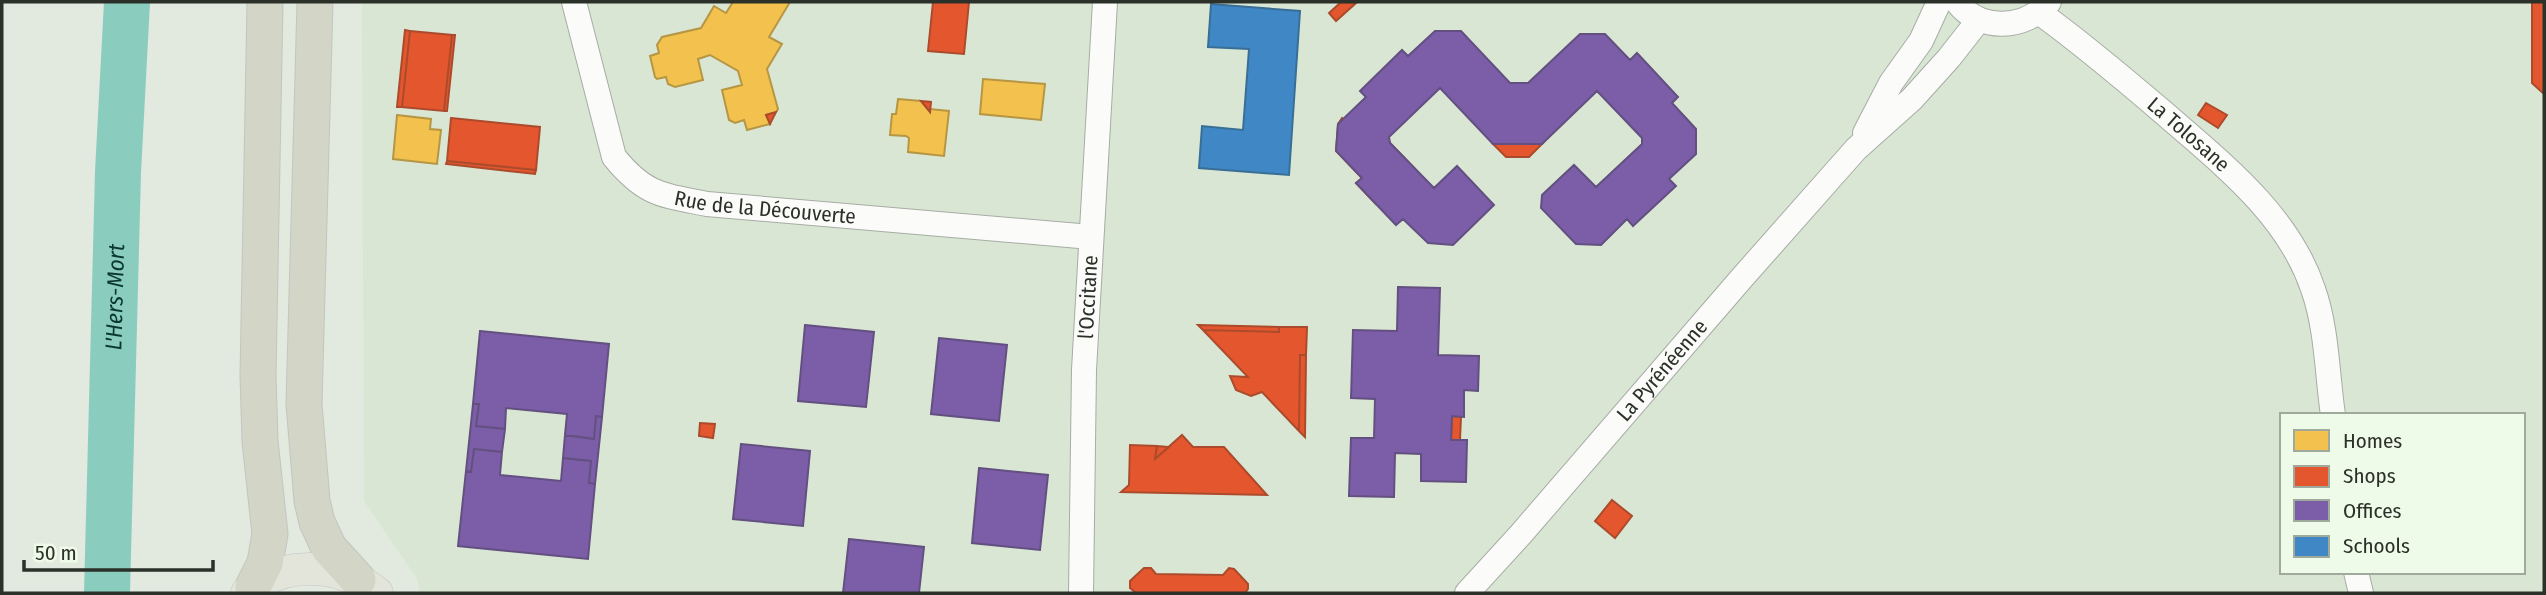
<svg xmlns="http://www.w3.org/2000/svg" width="2546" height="595" font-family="'Fira Sans Condensed',sans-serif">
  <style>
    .built { fill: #d9e6d4; fill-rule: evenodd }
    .homes { fill: #f2c14e; stroke: #b69643; stroke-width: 2 }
    .shops { fill: #e4572e; stroke: #ac4b2c; stroke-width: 2 }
    .offices { fill: #7b5ea7; stroke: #635081; stroke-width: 2 }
    .schools { fill: #3f88c5; stroke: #396e96; stroke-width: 2 }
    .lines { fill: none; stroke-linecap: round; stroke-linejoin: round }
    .river { stroke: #8acdbf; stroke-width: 46 }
    .minor-casing { stroke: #a7aca4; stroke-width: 26 }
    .major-casing { stroke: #c2c6c1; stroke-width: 33 }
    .highway-casing { stroke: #c2c6c1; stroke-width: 37 }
    .minor { stroke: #fbfcfa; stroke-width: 24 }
    .major { stroke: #e3e5db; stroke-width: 32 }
    .highway { stroke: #d3d5c6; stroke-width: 35 }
    .labels { text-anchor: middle; stroke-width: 7; stroke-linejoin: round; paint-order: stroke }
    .street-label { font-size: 21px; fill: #2b3029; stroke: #eefbe8 }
    .water-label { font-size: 23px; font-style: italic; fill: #0a3730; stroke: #eefbe8 }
  </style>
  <rect width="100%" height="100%" fill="#e2e9df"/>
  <path class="built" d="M362 2H2544V593H420L418 580 364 501ZM2282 415H2523V572H2282Z"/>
  <path class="homes" d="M733 2H790L769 37 782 44 767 69 778 109 776 112 766 115 770 124 747 130 744 120 735 123 729 120 722 90 742 85 738 71 710 55 698 59 703 80 675 87 668 84 666 77 657 79 655 77 650 56 659 53 657 45 662 37 701 28 714 6 726 13Z
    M983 79 1045 84 1041 120 980 114Z
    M898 99 921 101 930 112V109L949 111 944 156 908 152 909 138 906 136 890 135 892 114H896Z
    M397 115 431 119 430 129 441 130 437 164 393 159Z"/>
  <path class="shops" d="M933 2H969L964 54 928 51Z
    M1341 2 1356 3 1336 21 1329 13Z
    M2532 2H2544V94L2532 83Z
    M405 30 410 31 402 107H397Z
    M410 31 452 35 444 111 402 107Z
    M452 35H455L447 111H444Z
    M921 101 931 102 930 112Z
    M2206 103 2227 115 2218 128 2198 115Z
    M776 112 770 124 766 115Z
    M451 118 540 127 536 170 447 161Z
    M1342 118 1377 155 1390 143 1414 168 1376 204 1356 183 1362 178 1336 151 1338 124Z
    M1493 144H1542L1529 157H1506Z
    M447 161 536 170 535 174 446 164Z
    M1198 325 1279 327V332L1203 330Z
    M1279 327H1307L1306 355H1300L1299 431 1262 392 1251 396 1236 390 1230 376 1248 377 1203 330 1279 332Z
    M1300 355H1306L1305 437 1299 431Z
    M1452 416 1461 417 1460 440H1451Z
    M700 423 715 424 713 438 699 436Z
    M1182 435 1193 447H1224L1267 495 1121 492 1129 485 1130 445 1157 446 1155 459Z
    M1157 446 1169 447 1155 459Z
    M1612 500 1632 516 1615 538 1595 521Z
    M1144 568H1151L1156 574 1223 575 1229 568 1234 569 1248 584V589L1245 593H1136L1130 588V581Z"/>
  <path class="offices" d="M1435 31H1461L1510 83H1528L1580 34H1605L1630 60 1637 53 1678 97 1672 103 1696 129V154L1669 179 1676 186 1633 226 1627 219 1601 245 1576 244 1541 208 1542 195 1574 165 1596 187 1642 144V138L1597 91 1542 144H1493L1440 88 1389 137 1390 143 1434 188 1457 166 1494 205 1453 245 1428 243 1403 219 1396 225 1356 183 1362 178 1336 151 1338 124 1366 97 1360 91 1402 50 1408 56Z
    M1398 287 1440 288 1438 355 1479 356 1478 391 1464 390V417L1452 416 1451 440H1467L1466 482 1421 481V454L1395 453 1394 497 1349 496 1351 438H1374L1375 399 1351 398 1353 330 1397 331Z
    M805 325 874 332 866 407 798 401Z
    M480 331 609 344 602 417 596 416 594 439 565 435 567 414 506 408 505 429 476 426 479 404H473Z
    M939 338 1007 345 999 421 931 414Z
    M473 404H479L476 426 505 429 502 452 474 449 471 472 466 471Z
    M596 416 602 417 595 484 589 483 591 461 563 458 565 435 594 439Z
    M741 444 810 451 803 526 733 519Z
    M474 449 502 452 500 475 561 481 563 458 591 461 589 483 595 484 588 559 458 546 466 471 471 472Z
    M979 468 1048 475 1040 550 972 543Z
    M849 539 924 547 919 593H843Z"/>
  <path class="schools" d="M1211 4 1300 11 1289 175 1199 168 1202 126 1243 130 1249 49 1208 47Z"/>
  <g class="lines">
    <path class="river" id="s1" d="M107 593 118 172 127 2"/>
    <defs>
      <g id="minor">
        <path id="s2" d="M574 2 614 157C645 195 661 195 707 204L1091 237"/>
        <path d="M1957 2C1980 32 2025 30 2049 2"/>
        <path id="s3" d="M2040 13C2083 44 2123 78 2164 113 2221 163 2288 214 2313 289 2327 328 2327 374 2333 415"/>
        <path d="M1865 133 1891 83 1921 41 1939 2"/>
        <path d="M2356 572 2361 593"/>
        <path id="s4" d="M1081 593 1084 370 1105 2"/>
        <path id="s5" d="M1467 593 1521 534 1741 279 1856 149 1912 99 1949 58 1978 21"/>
      </g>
      <path id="major" d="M247 593C282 559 341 563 377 593"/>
      <path id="highway" d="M315 2 304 404 312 501 317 522 329 548 358 580
        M253 587 265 563 270 534 260 441 258 376 265 2"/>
    </defs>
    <use href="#minor" class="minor-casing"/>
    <use href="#major" class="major-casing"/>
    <use href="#highway" class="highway-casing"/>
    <use href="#minor" class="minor"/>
    <use href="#major" class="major"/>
    <use href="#highway" class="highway"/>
  </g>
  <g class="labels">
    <g class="street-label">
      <text dy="7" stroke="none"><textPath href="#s3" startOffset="192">La Tolosane</textPath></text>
      <text dy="7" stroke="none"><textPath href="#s2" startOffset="326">Rue de la Découverte</textPath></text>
      <text dy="7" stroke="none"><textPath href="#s4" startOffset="296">l'Occitane</textPath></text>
      <text dy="7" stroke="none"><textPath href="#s5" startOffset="296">La Pyrénéenne</textPath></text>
    </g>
    <g class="water-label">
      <text dy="8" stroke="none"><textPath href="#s1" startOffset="296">L'Hers-Mort</textPath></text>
    </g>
  </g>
  <rect width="2546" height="595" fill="none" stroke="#2b3029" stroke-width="7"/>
  <rect x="2280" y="413" width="245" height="161" fill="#eefbe8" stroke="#a0aa9c" stroke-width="2"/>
  <rect x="2294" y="430" width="35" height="21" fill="#f2c14e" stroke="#a0aa9c" stroke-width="2"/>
  <text x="2343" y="448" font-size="21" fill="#2b3029">Homes</text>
  <rect x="2294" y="466" width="35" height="21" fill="#e4572e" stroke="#a0aa9c" stroke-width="2"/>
  <text x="2343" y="483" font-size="21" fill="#2b3029">Shops</text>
  <rect x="2294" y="500" width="35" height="21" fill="#7b5ea7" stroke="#a0aa9c" stroke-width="2"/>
  <text x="2343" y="518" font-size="21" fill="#2b3029">Offices</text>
  <rect x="2294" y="536" width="35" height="21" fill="#3f88c5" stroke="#a0aa9c" stroke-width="2"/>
  <text x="2343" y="553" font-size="21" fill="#2b3029">Schools</text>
  <path d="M24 560v10h189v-10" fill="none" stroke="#2b3029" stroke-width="3.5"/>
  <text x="35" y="560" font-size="21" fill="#2b3029" stroke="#eefbe8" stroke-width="5" paint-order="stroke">50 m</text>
</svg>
